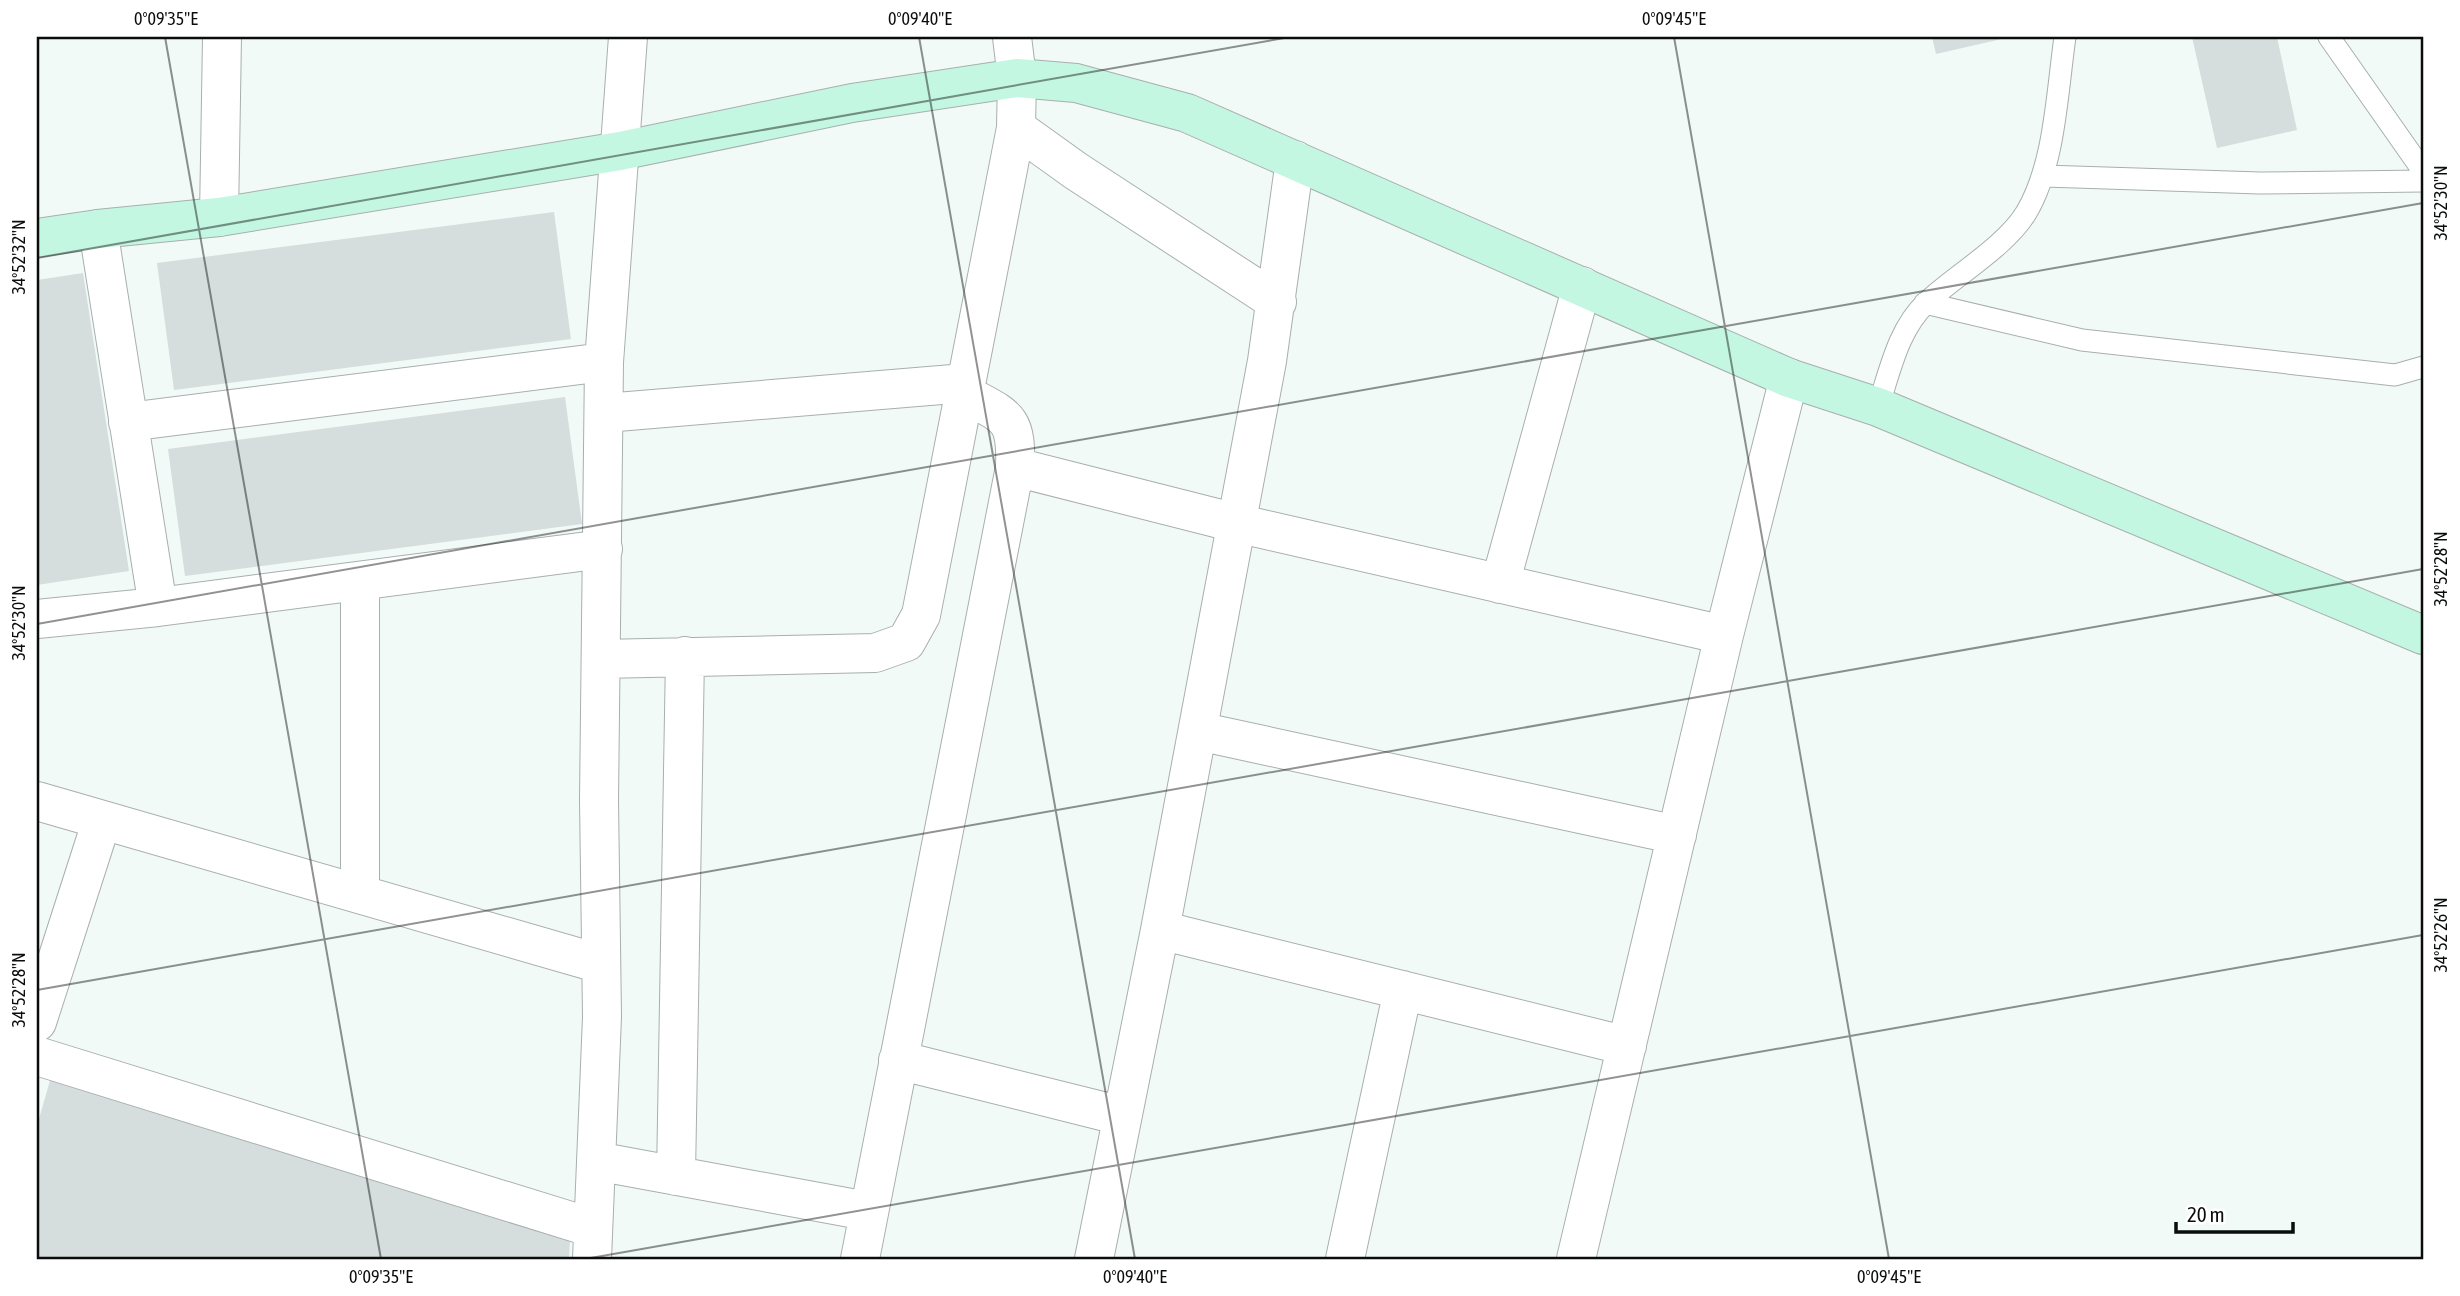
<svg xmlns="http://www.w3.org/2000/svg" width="2460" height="1296" font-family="'Asap Condensed',sans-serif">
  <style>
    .building { fill: #d5dddd }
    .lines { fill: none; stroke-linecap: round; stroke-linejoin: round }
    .service-casing { stroke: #a8afae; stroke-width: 23 }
    .minor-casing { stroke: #a8afae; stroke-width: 40 }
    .secondary-casing { stroke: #a8afae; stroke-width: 40 }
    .service { stroke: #fff; stroke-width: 21 }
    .minor { stroke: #fff; stroke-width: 38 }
    .secondary { stroke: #c4f7e2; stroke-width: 38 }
    .ticks { fill: none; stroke: #0a0d0c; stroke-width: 2; stroke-opacity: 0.45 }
    .neatline { fill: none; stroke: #0a0d0c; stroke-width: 2.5 }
    .ticks-label { font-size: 18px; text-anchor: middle; fill: #0a0d0c }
  </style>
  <rect width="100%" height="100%" fill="#f2faf8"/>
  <path class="building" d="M1932 37H2006V38L1936 54Z
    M2192 37H2277L2297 130 2217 148Z
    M554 212 571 339 174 390 157 263Z
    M83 273 129 571 37 585V280Z
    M565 397 582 524 185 576 168 449Z
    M53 1070 570 1239 569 1259H37V1126Z"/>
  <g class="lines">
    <defs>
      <path id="service" d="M2329 37 2423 171
        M2044 176 2260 183 2423 181
        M1925 303 2082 340 2395 375 2423 367
        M1878 407C1890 371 1898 329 1927 302 1956 275 2006 246 2026 213 2055 165 2057 92 2065 37"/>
      <path id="minor" d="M1016 128 1076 171 1277 302
        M219 217 222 37
        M98 229 158 607
        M605 413 965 383
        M128 422 604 362
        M1015 467 1236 523 1724 635
        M360 581V894
        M1500 584 1582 286
        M37 619 158 607 603 549
        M601 659 875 653 906 642 921 615 1016 128 1017 78 1012 37
        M1198 731 1677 835
        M37 801 601 964
        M1160 930 1627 1046
        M37 1022 102 820
        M37 1056 593 1228
        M898 1060 1122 1116
        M596 1161 867 1211
        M676 1176 685 656
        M592 1259 602 1017 599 800 604 362 628 37
        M860 1259 1015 467C1017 415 1006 417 963 393
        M1094 1259 1160 930 1267 361 1295 160
        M1345 1259 1403 990
        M1576 1259 1724 635 1789 378"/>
      <path id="secondary" d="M37 238 98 229 219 217 620 151 852 103 1017 78 1076 83 1187 113 1789 378 1878 407 2423 635"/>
    </defs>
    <use href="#service" class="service-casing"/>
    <use href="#minor" class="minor-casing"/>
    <use href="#secondary" class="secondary-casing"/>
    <use href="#service" class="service"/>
    <use href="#minor" class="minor"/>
    <use href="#secondary" class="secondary"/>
  </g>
  <path class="ticks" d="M165 37 381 1259M919 37 1135 1259M1674 37 1889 1259M37 258 1290 37M37 624 2423 203M37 990 2423 569M585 1259 2423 935"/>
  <rect width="2460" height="1296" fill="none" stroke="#ffffff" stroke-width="77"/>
  <path d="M2176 1222v10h117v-10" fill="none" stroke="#0a0d0c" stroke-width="3.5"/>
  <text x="2187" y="1222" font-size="21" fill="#0a0d0c" stroke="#ffffff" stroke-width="5" paint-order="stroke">20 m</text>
  <rect x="38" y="38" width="2384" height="1220" class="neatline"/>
  <g class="ticks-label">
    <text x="166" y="25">0°09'35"E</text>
    <text x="920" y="25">0°09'40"E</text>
    <text x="1674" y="25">0°09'45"E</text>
    <text transform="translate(2441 203) rotate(-90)" y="6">34°52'30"N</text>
    <text transform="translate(19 257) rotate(-90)" y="6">34°52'32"N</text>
    <text transform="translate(2441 569) rotate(-90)" y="6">34°52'28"N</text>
    <text transform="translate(19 623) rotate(-90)" y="6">34°52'30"N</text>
    <text transform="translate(2441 935) rotate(-90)" y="6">34°52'26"N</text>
    <text transform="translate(19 990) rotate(-90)" y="6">34°52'28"N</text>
    <text x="381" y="1283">0°09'35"E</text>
    <text x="1135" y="1283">0°09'40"E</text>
    <text x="1889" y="1283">0°09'45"E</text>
  </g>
</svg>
